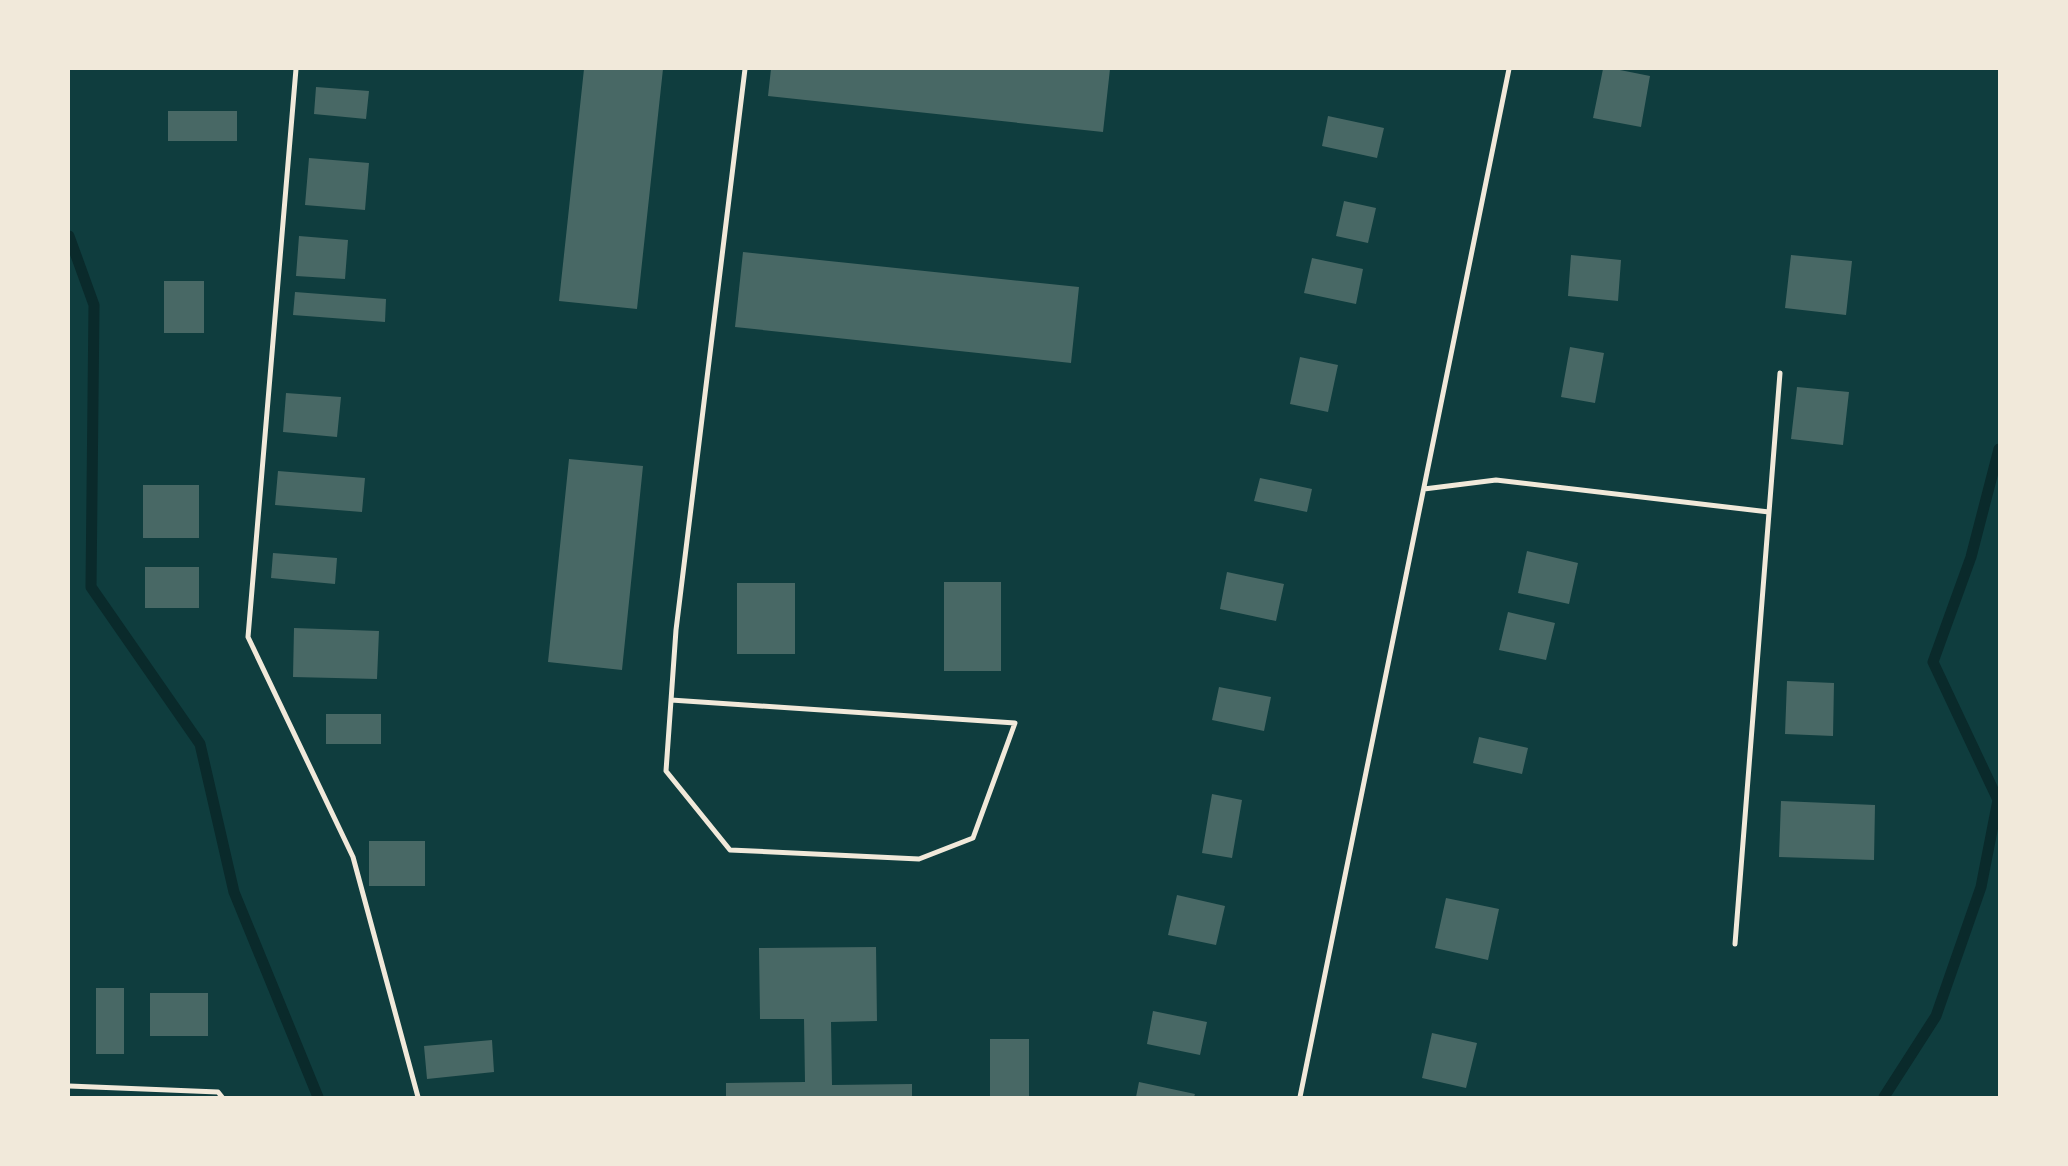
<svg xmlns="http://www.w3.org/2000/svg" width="2068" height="1166" font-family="Inter,sans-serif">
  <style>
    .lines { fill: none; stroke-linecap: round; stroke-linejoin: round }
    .stream { stroke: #0a2a2b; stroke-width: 11 }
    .building { fill: #486865 }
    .minor { stroke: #f1e9da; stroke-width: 5 }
  </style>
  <rect width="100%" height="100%" fill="#0f3d3e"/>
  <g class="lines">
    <path class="stream" d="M69 236 94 305 91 587 200 744 234 892 318 1097
      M1884 1097 1936 1016 1981 887 1998 800 1933 662 1971 557 1999 449"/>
  </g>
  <path class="building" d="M584 69H663L637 309 559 301Z
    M771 69H1110L1103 132 768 96Z
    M1603 69H1615L1650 76 1641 127 1593 118Z
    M316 87 369 91 366 119 314 114Z
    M168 111H237V141H168Z
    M1328 116 1384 128 1377 158 1322 146Z
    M309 158 369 163 365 210 305 205Z
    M1344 201 1376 208 1368 243 1336 236Z
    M299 236 348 240 345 279 296 276Z
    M743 252 1079 287 1071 363 735 327Z
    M1571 255 1621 260 1618 301 1568 296Z
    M1791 255 1852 261 1846 315 1785 308Z
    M1312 258 1363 269 1356 304 1304 293Z
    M164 281H204V333H164Z
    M295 292 386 299 385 322 293 315Z
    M1570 347 1604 353 1595 403 1561 397Z
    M1300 357 1338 365 1328 412 1290 404Z
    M1797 387 1849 392 1843 445 1791 439Z
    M286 393 341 397 337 437 283 432Z
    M569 459 643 466 622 670 548 662Z
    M278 471 365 478 362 512 275 505Z
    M1260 478 1312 489 1307 512 1254 501Z
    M143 485H199V538H143Z
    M1527 551 1578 563 1569 604 1518 593Z
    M273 553 337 558 335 584 271 578Z
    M145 567H199V608H145Z
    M1227 572 1284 584 1276 621 1220 609Z
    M944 582H1001V671H944Z
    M737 583H795V654H737Z
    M1508 612 1555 623 1546 660 1499 650Z
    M294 628 379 631 377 679 293 677Z
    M1787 681 1834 683 1833 736 1785 734Z
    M1219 687 1271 697 1264 731 1212 720Z
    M326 714H381V744H326Z
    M1479 737 1528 748 1522 774 1473 763Z
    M1212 794 1242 800 1232 858 1202 853Z
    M1781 801 1875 805 1874 860 1779 857Z
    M369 841H425V886H369Z
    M1177 895 1225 906 1216 945 1168 935Z
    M1446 898 1499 909 1488 960 1435 948Z
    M876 947 877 1021 831 1022 832 1085 912 1084V1097H726V1083L805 1082 804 1019H760L759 948Z
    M96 988H124V1054H96Z
    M150 993H208V1036H150Z
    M1153 1011 1207 1022 1200 1055 1147 1044Z
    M1432 1033 1477 1043 1466 1088 1422 1078Z
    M990 1039H1029V1097H990Z
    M492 1040 494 1072 427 1079 424 1046Z
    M1139 1082 1195 1094 1194 1097H1136Z"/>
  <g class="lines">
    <path class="minor" d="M296 69 248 637 353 857 418 1097
      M1424 489 1496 480 1769 512
      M671 700 1015 723 973 838 919 859 730 850 666 771 676 630 745 69
      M1735 944 1780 373
      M69 1086 218 1092 222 1097
      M1300 1097 1509 69"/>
  </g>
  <rect width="2068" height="1166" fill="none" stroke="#f1e9da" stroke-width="140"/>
</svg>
